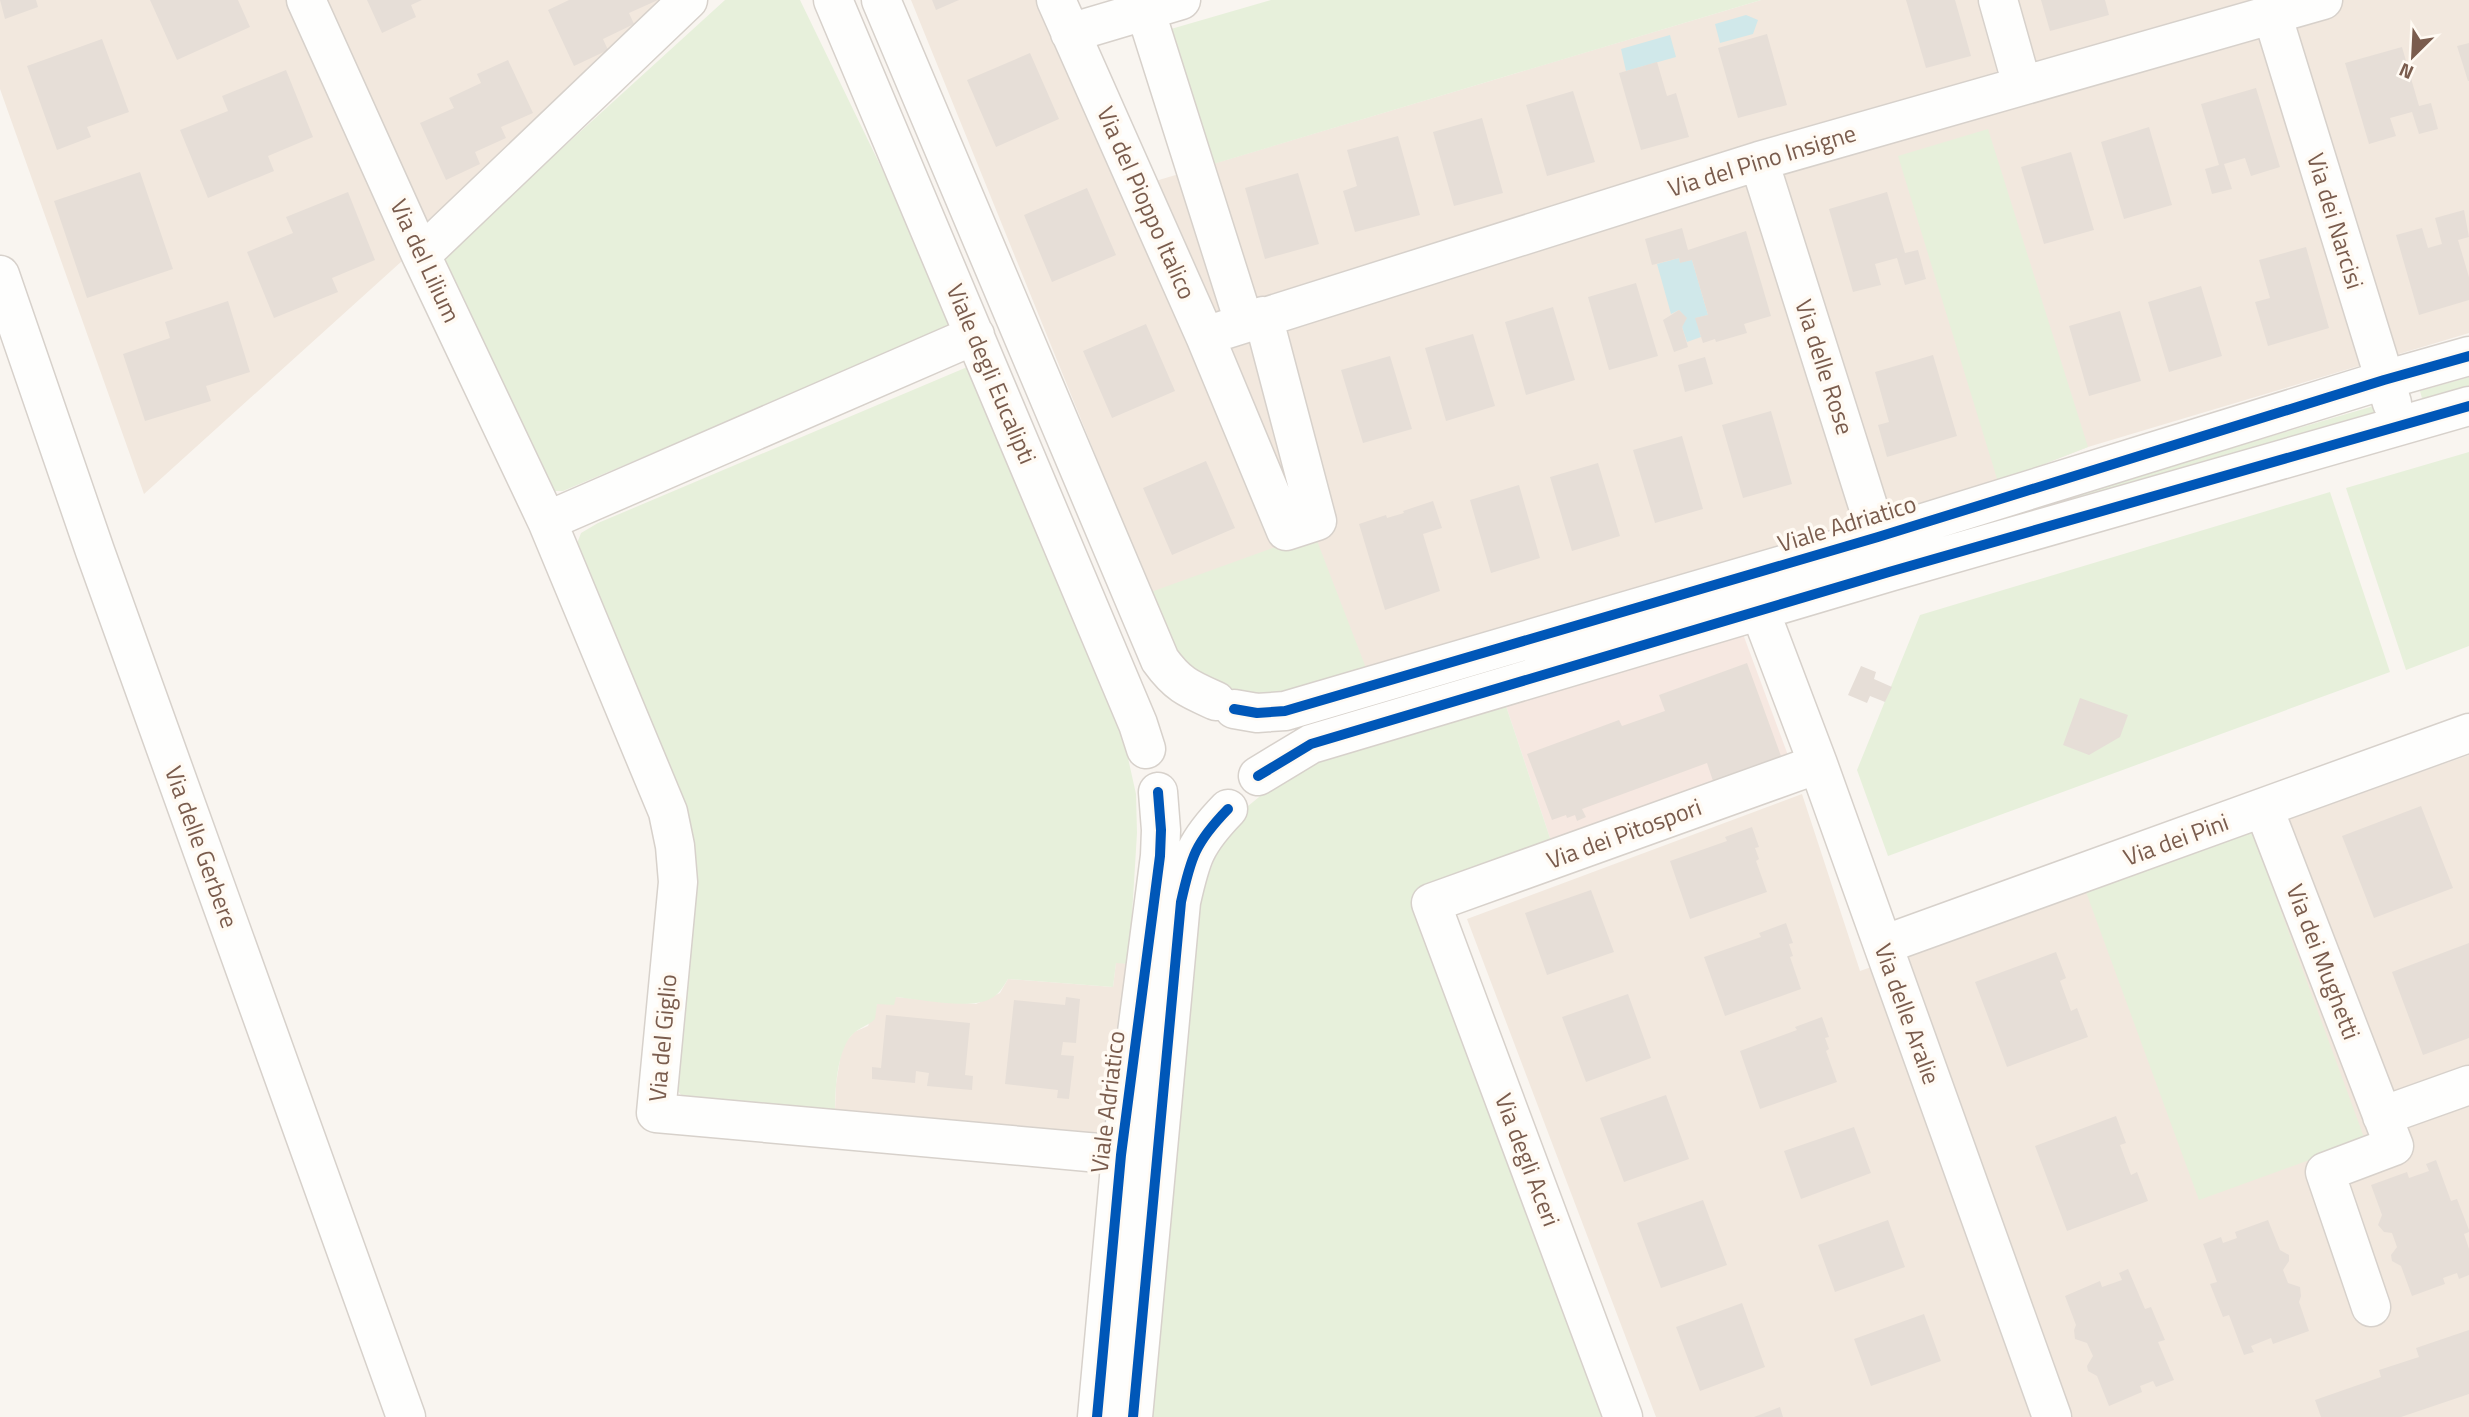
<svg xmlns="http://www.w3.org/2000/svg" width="2469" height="1417" font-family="'Titillium Web',sans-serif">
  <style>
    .residential { fill: #f2e8de }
    .commercial { fill: #f6e8e1 }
    .green { fill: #e7f0db }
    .water { fill: #d0e8ea }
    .building { fill: #e6ded7 }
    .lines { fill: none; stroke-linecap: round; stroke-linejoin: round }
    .minor-casing { stroke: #d7d1cb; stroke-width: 41 }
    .minor { stroke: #fefefd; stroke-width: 38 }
    .cycleway-casing { stroke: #fffaf3; stroke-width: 15 }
    .cycleway { stroke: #0057b8; stroke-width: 10 }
    .labels { text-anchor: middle; stroke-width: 7; stroke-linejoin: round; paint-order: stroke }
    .street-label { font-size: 24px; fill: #7a5c4d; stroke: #fffaf3 }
  </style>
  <rect width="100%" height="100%" fill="#f9f5f0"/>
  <path class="residential" d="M0 0H691L144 494 0 89Z
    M911 0H1062L1132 188 1761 0H2469V333L2088 447 1998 482 1366 668 1151 592Z
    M2469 755V1417H1656L1467 919 1802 794 1860 971Z
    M1116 962 1129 964 1110 1137 835 1112 836 1084 841 1053 846 1042 854 1032 868 1026 877 1004 896 997 976 1004 1000 993 1008 979 1113 987Z"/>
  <path class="commercial" d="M1743 634 1789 758 1553 847 1506 706Z"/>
  <path class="green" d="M725 0H800L951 311 952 323 943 331 563 491H549L437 262Z
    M1271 0H1761L1210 165 1171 29Z
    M1988 129 2088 447 1998 482 1898 156Z
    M972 365 1120 722 1136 794 1137 833 1129 964 1116 963 1113 987 1008 979C1003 987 999 995 990 999 969 1010 920 999 896 997L894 1005 877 1004 875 1019C868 1026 858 1028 852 1035 837 1050 835 1091 835 1112L682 1096 677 1090 692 894 576 546 581 533 598 523Z
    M2469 377V389L2423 402 2420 391Z
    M2377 405 2382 418 1903 556 1901 545Z
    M2469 452V646L2406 670 2346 488Z
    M2330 492 2390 672 1888 856 1857 770 1920 615Z
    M1314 533 1366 668 1298 694 1234 696 1180 665 1151 592Z
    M1506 706 1553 847 1413 898 1605 1417H1153L1199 899 1219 848 1242 811 1270 788 1306 763Z
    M2252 832 2365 1140 2199 1200 2086 892Z"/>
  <path class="water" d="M1746 15 1758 20 1753 34 1720 43 1715 24Z
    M1670 35 1676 57 1626 71 1621 49Z
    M1679 258 1680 262 1692 260 1708 315 1696 318 1701 337 1687 342 1682 327 1686 318 1679 310 1671 314 1657 264Z"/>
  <path class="building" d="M0 0H36L38 7 5 19Z
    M150 0H238L250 27 177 60Z
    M367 0H422L411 5 416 17 382 33Z
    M569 0H658L629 13 634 24 603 39 608 50 574 66 548 10Z
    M932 0H959L936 10Z
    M1906 0H1955L1971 56 1926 68Z
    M2041 0H2105L2109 15 2050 31Z
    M1767 34 1787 105 1738 118 1718 48Z
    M102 39 129 112 87 127 91 137 57 150 27 66Z
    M2469 43V81H2468L2457 46Z
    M2402 47 2419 106 2431 103 2438 129 2419 134 2412 112 2390 118 2396 136 2369 144 2345 63Z
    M1030 53 1059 119 996 147 967 80Z
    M508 60 533 113 501 127 506 138 475 152 480 164 446 180 420 123 454 108 449 98 481 83 477 74Z
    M1657 62 1667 96 1676 93 1689 137 1641 150 1619 73Z
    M286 70 313 137 268 156 274 171 208 198 180 130 228 111 222 96Z
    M2256 88 2280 167 2251 176 2245 158 2224 164 2232 189 2212 194 2205 169 2219 165 2201 104Z
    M1573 91 1595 162 1547 176 1526 105Z
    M1482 118 1503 193 1454 206 1433 132Z
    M2149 127 2172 205 2124 219 2101 142Z
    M1398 136 1420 215 1355 232 1343 191 1357 186 1347 150Z
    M2071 152 2094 230 2044 244 2021 167Z
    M140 172 173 269 87 298 54 201Z
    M1298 173 1319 244 1265 259 1245 188Z
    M1087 188 1116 255 1052 282 1024 215Z
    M348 192 375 260 332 278 338 292 274 318 247 252 293 233 286 217Z
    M1887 192 1905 253 1918 250 1926 279 1905 285 1897 258 1875 264 1881 285 1853 292 1829 209Z
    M2464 210 2469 237 2458 240 2469 277V300L2419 315 2396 235 2422 228 2428 248 2442 244 2435 218Z
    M1682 228 1688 250 1746 231 1771 316 1744 324 1747 333 1716 342 1715 339 1703 343 1695 318 1708 315 1692 260 1680 263 1679 258 1652 265 1645 239Z
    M2306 247 2329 328 2268 346 2255 302 2270 298 2259 260Z
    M1636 283 1658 356 1609 370 1588 297Z
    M2201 286 2222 356 2169 372 2148 302Z
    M228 301 250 372 206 386 211 401 145 421 123 354 170 338 165 322Z
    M1553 307 1575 380 1526 395 1505 322Z
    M1679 310 1687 318 1682 327 1688 347 1674 352 1663 320Z
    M2120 311 2141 381 2089 396 2069 326Z
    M1146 324 1175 391 1112 418 1083 351Z
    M1473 334 1495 406 1446 421 1425 348Z
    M1933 355 1957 436 1887 457 1878 425 1889 422 1875 372Z
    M1390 356 1412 429 1363 443 1341 370Z
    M1705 357 1713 384 1685 392 1678 365Z
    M1771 411 1792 484 1743 498 1722 425Z
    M1682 436 1703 509 1655 523 1633 450Z
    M1206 461 1235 528 1172 555 1143 488Z
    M1598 463 1620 536 1572 551 1550 477Z
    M1519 485 1540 558 1491 573 1470 500Z
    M1433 501 1442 528 1423 534 1440 591 1385 610 1359 524 1386 515 1387 518 1404 513 1403 511Z
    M1747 663 1781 756 1713 781 1707 763 1582 809 1586 817 1577 821 1575 815 1567 818 1566 815 1552 820 1527 754 1619 720 1622 726 1665 711 1659 695Z
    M1861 666 1876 672 1874 679 1892 687 1885 702 1870 696 1867 703 1848 695Z
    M2080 698 2128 715 2120 737 2089 755 2063 745Z
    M2421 806 2453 888 2374 918 2342 836Z
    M1752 827 1759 847 1755 848 1759 859 1756 861 1767 892 1690 919 1670 861 1727 841 1725 837Z
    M1591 890 1614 952 1547 975 1525 913Z
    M1786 923 1793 943 1789 944 1793 956 1790 957 1801 989 1725 1016 1704 957 1761 937 1759 933Z
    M2469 943V1038L2423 1055 2392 972Z
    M2056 952 2066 978 2060 981 2071 1011 2077 1008 2088 1037 2007 1067 1975 982Z
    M1628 994 1651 1058 1586 1082 1562 1017Z
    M1066 997 1080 999 1076 1043 1063 1042 1061 1055 1074 1056 1069 1099 1057 1098 1058 1090 1005 1084 1014 1000 1065 1005Z
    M886 1015 970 1023 965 1075 973 1076 972 1090 927 1086 929 1073 916 1071 915 1083 872 1079V1067L881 1068Z
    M1822 1017 1829 1037 1825 1038 1829 1049 1826 1051 1837 1082 1760 1109 1740 1051 1797 1030 1795 1027Z
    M1666 1095 1689 1159 1624 1182 1600 1118Z
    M2116 1116 2126 1143 2120 1145 2131 1175 2137 1172 2148 1201 2067 1231 2035 1146Z
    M1854 1127 1871 1173 1801 1199 1784 1151Z
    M2436 1160 2451 1201 2457 1199 2469 1230V1232L2464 1234 2469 1249V1275L2459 1279 2457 1273 2443 1278 2445 1284 2412 1296 2401 1266 2392 1261 2391 1255 2397 1247 2392 1233 2384 1232 2378 1225 2382 1215 2371 1185 2407 1172 2409 1178 2429 1171 2426 1164Z
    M1703 1200 1727 1265 1661 1288 1637 1223Z
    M1888 1220 1905 1267 1835 1292 1818 1245Z
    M2268 1220 2280 1250 2289 1255V1261L2283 1270 2288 1283 2300 1287 2301 1296 2299 1302 2309 1331 2273 1344 2271 1338 2251 1346 2254 1352 2244 1355 2229 1315 2223 1317 2210 1284 2217 1282 2203 1244 2221 1237 2223 1243 2237 1238 2235 1232Z
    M2128 1269 2145 1309 2151 1307 2165 1340 2158 1342 2174 1380 2156 1387 2153 1381 2140 1386 2142 1392 2109 1406 2097 1376 2088 1371 2087 1366 2093 1356 2087 1343 2075 1339 2074 1330 2076 1325 2065 1296 2100 1281 2102 1287 2122 1280 2119 1273Z
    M1742 1303 1765 1367 1700 1391 1676 1327Z
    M1924 1314 1941 1361 1871 1386 1854 1339Z
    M2469 1330V1394L2401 1417H2321L2315 1400 2381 1377 2379 1370 2419 1357 2416 1348Z
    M1780 1407 1783 1417H1754Z"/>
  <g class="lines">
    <defs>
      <path id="minor" d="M306 0 421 255 547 521 668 812 675 846 678 882 656 1113 1121 1155
        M833 0 1138 724 1146 749
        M881 0 1160 660C1178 685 1189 689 1216 701
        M1056 0 1205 336 1286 531 1317 521 1263 316
        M1142 0 1244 322
        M1998 0 2022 85
        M2272 14 2392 403
        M1070 33 1181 0
        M1759 161 1886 563
        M421 255 688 0
        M0 275 95 551 406 1417
        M1205 336 1759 161 2323 0
        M547 521 975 335
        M1760 611 1818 764 2052 1417
        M1234 709 1257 713 1285 711 1878 537 2384 380 2469 356
        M1258 776 1311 744 1889 572 2469 406
        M2264 809 2394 1146 2325 1172 2371 1307
        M1883 945 2469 733
        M2382 1116 2469 1085
        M1097 1417 1121 1155 1160 856 1161 830 1158 792
        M1133 1417 1181 902C1191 857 1195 843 1228 809
        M1623 1417 1431 903 1818 764"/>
    </defs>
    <use href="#minor" class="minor-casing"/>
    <use href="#minor" class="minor"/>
    <defs>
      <path id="cycleway" d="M1234 709 1257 713 1285 711 1878 537 2384 380 2469 356
        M1258 776 1311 744 1889 572 2469 406
        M1097 1417 1121 1155 1160 856 1161 830 1158 792
        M1133 1417 1181 902C1191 857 1195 843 1228 809"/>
    </defs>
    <use href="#cycleway" class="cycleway-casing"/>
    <use href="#cycleway" class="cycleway"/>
  </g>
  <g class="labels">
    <g class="street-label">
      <text transform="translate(1762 161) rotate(-17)" y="8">Via del Pino Insigne</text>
      <text transform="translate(1146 203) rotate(66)" y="8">Via del Pioppo Italico</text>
      <text transform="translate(2335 221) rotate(73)" y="8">Via dei Narcisi</text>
      <text transform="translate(425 261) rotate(65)" y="8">Via del Lilium</text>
      <text transform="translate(1824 367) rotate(72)" y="8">Via delle Rose</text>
      <text transform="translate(991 374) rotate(67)" y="8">Viale degli Eucalipti</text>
      <text transform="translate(1847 524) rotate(-17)" y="8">Viale Adriatico</text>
      <text transform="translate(1624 834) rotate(-20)" y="8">Via dei Pitospori</text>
      <text transform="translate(2176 840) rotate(-20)" y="8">Via dei Pini</text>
      <text transform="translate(201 847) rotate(70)" y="8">Via delle Gerbere</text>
      <text transform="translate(2323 962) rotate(69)" y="8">Via dei Mughetti</text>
      <text transform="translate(1907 1014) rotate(70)" y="8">Via delle Aralie</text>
      <text transform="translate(663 1038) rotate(-85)" y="8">Via del Giglio</text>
      <text transform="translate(1108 1102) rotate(-83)" y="8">Viale Adriatico</text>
      <text transform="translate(1527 1160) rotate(69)" y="8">Via degli Aceri</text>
    </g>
  </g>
  <g transform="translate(2413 56) rotate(204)" stroke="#fffaf3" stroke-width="5" paint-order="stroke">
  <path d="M0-5L12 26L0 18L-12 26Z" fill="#7a5c4d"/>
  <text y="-10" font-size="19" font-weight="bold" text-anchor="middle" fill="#7a5c4d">N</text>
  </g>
</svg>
